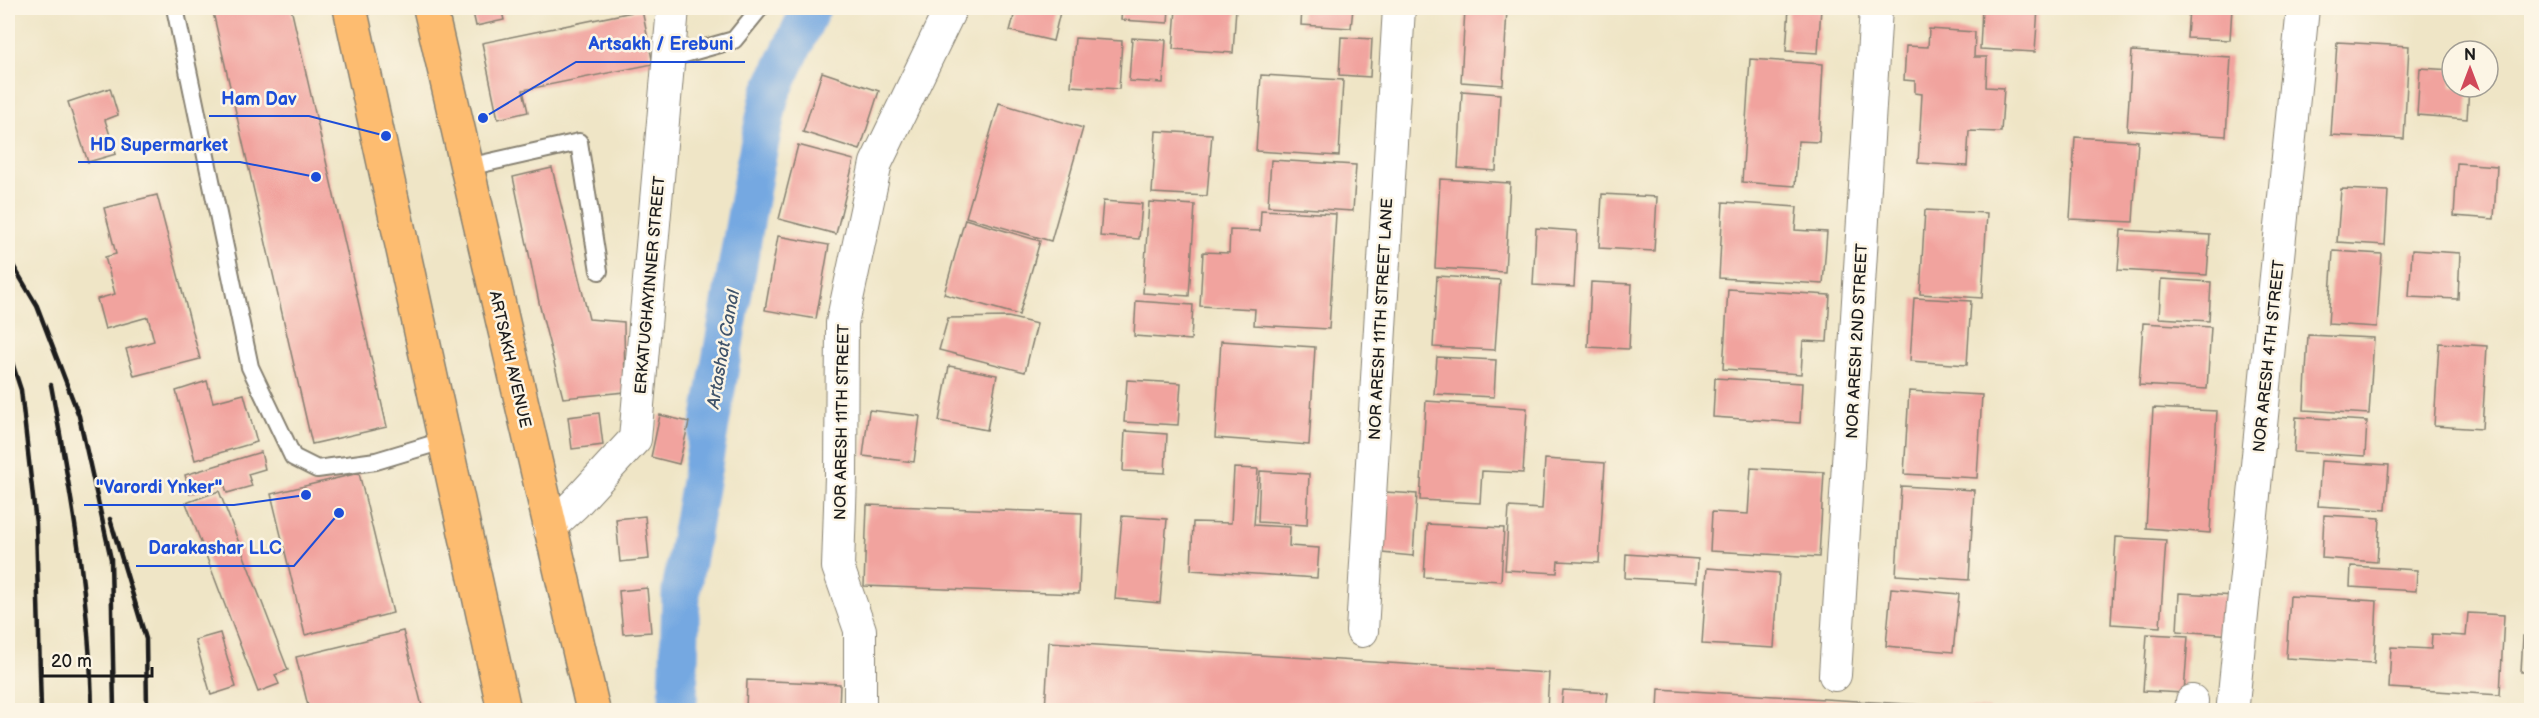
<svg xmlns="http://www.w3.org/2000/svg" width="2539" height="718" font-family="'Balsamiq Sans',sans-serif">
  <style>
    .lines { fill: none; stroke-linecap: round; stroke-linejoin: round }
    .canal { stroke: #75a8e1; stroke-width: 39 }
    .building { fill: #f1a39e }
    .service-casing { stroke: #868071; stroke-width: 20 }
    .minor-casing { stroke: #868071; stroke-width: 34 }
    .primary-casing { stroke: #868071; stroke-width: 36 }
    .service { stroke: #fff; stroke-width: 16 }
    .minor { stroke: #fff; stroke-width: 32 }
    .primary { stroke: #fdbc6f; stroke-width: 33 }
    .rail { stroke: #1c1c1c; stroke-width: 4.5 }
    .labels { text-anchor: middle; stroke-width: 5; stroke-linejoin: round; paint-order: stroke }
    .street-label { font-size: 16px; fill: #1c1c1c; stroke: #fcf5e5 }
    .water-label { font-size: 18px; font-style: italic; fill: #40546b; stroke: #fcf5e5 }
    .leader { fill: none; stroke: #1d4ed8; stroke-width: 2 }
    .callout-dot { fill: #1d4ed8; stroke: #fcf5e5; stroke-width: 2 }
    .callout-label { font-size: 18px; text-anchor: middle; font-weight: bold; fill: #1d4ed8; stroke: #fcf5e5; stroke-width: 5; stroke-linejoin: round; paint-order: stroke }
  </style>
  <rect width="100%" height="100%" fill="#fcf5e5"/>
  <filter id="ink" filterUnits="userSpaceOnUse"><feTurbulence type="fractalNoise" baseFrequency=".0167" numOctaves="2"/><feDisplacementMap in="SourceGraphic" scale="12" xChannelSelector="R" yChannelSelector="G"/><feConvolveMatrix kernelMatrix="1 2 1 2 8 2 1 2 1" color-interpolation-filters="sRGB"/></filter>
  <filter id="wash" filterUnits="userSpaceOnUse"><feTurbulence type="fractalNoise" baseFrequency=".008" numOctaves="4" result="noise"/><feDisplacementMap in="SourceGraphic" scale="24" xChannelSelector="R" yChannelSelector="G"/><feGaussianBlur stdDeviation="1.35" result="paint"/><feColorMatrix in="noise" values="0 0 0 0 0 0 0 0 0 0 0 0 0 0 0 0 0 1.4 0 .05"/><feComposite in="paint" operator="in"/></filter>
  <g filter="url(#wash)">
    <rect width="100%" height="100%" fill="#efe5c6"/>
    <g class="lines">
      <path class="canal" d="M678 701 681 591 755 165 770 95 811 8"/>
    </g>
    <g id="blocks">
      <path class="building" d="M212 8H291L387 427 312 444Z
        M472 8H517L518 9 502 12 504 20 476 26Z
        M712 8H742V12Z
        M1016 8H1061L1053 41 1010 31Z
        M1087 8H1102L1101 12Z
        M1122 8H1169L1168 23 1121 20Z
        M1176 8H1236L1233 53 1173 49Z
        M1302 8H1353L1351 28 1301 25Z
        M1465 8 1507 9 1503 85 1461 82Z
        M1789 8H1821L1818 53 1786 51Z
        M1982 8H2038L2035 52 1980 49Z
        M2189 8H2232L2230 40 2187 38Z
        M2368 8H2397V13L2368 12Z
        M642 10 653 64 523 90 528 112 498 119 482 43Z
        M1929 29 1975 32 1974 57H1987L1986 87 2004 88 2001 132 1969 131 1967 166 1918 163 1922 94 1915 93V81L1904 80 1906 46 1928 47Z
        M1341 37 1372 39 1370 77 1339 75Z
        M1075 38 1122 41 1119 89 1071 86Z
        M1132 38 1166 40 1163 83 1129 81Z
        M2337 42 2409 46 2404 139 2331 135Z
        M2132 51 2231 57 2226 136 2127 130Z
        M1750 59 1823 64 1819 142 1798 141 1795 186 1742 182Z
        M2420 68 2452 70V87H2469L2467 119 2417 115Z
        M822 72 879 91 860 150 803 132Z
        M1261 75 1343 80 1339 156 1256 151Z
        M110 88 118 115 105 120 116 154 88 162 68 102Z
        M1462 91 1500 94 1496 171 1458 168Z
        M999 103 1083 128 1051 241 966 217Z
        M1156 131 1212 134 1207 196 1152 193Z
        M2075 137 2138 141 2133 222 2070 219Z
        M798 145 854 160 836 234 779 219Z
        M1271 160 1356 165 1353 211 1268 206Z
        M2457 163 2497 166 2494 219 2454 216Z
        M552 168 589 319 624 322 625 392 563 398 540 307 513 177Z
        M1440 179 1510 183 1505 272 1435 268Z
        M2341 189 2388 191 2385 245 2337 242Z
        M1602 194 1657 197 1654 251 1599 248Z
        M157 195 200 359 134 376 126 349 154 341 148 317 105 329 97 299 115 294 105 257 116 254 104 208Z
        M1103 201 1142 204 1139 239 1100 236Z
        M1149 202 1195 205 1189 296 1143 293Z
        M1723 202 1797 207 1795 230 1827 232 1823 284 1719 278Z
        M1261 210 1336 214 1329 329 1254 325 1255 309 1200 306 1203 252 1229 253 1230 230 1260 231Z
        M1925 210 1987 213 1982 298 1920 294Z
        M965 219 1040 241 1019 315 944 294Z
        M1536 228 1577 231 1574 287 1533 285Z
        M2121 230 2210 235 2207 275 2118 270Z
        M778 236 829 245 816 319 765 310Z
        M2412 250 2460 253 2458 299 2409 297Z
        M2333 251 2382 254 2377 327 2328 324Z
        M1437 276 1500 280 1495 350 1433 347Z
        M2161 279 2211 282 2209 321 2159 318Z
        M1591 282 1632 284 1629 349 1588 347Z
        M1728 289 1830 295 1827 342 1803 341 1801 374 1723 369Z
        M1914 298 1971 301 1967 365 1910 361Z
        M1136 301 1193 305 1191 340 1134 336Z
        M1008 317 1037 324 1025 372 939 350 948 318Z
        M2143 323 2211 327 2207 389 2139 385Z
        M2308 335 2374 338 2369 414 2304 410Z
        M1221 341 1315 347 1309 445 1215 438Z
        M2439 343 2487 346 2482 429 2434 426Z
        M1437 357 1496 360 1494 397 1434 394Z
        M949 366 997 375 987 430 939 421Z
        M1715 378 1802 383 1800 423 1713 417Z
        M1127 380 1181 383 1178 425 1124 422Z
        M207 381 213 402 244 394 257 442 195 460 176 391Z
        M1909 391 1982 395 1977 478 1904 474Z
        M1426 401 1527 408 1523 473 1482 471 1480 503 1420 500Z
        M2153 408 2217 411 2210 533 2146 528Z
        M869 410 920 416 914 462 863 456Z
        M599 413 603 445 572 449 568 417Z
        M660 415 689 422 679 464 651 457Z
        M2296 417 2367 421 2365 456 2294 452Z
        M1125 431 1167 434 1165 473 1123 471Z
        M2530 431H2532V481L2527 480Z
        M261 452 265 469 248 474 252 486 227 493 224 483 190 494 185 475Z
        M1545 459 1605 463 1599 563 1558 561 1557 573 1505 570 1509 507 1542 509Z
        M2321 461 2389 465 2386 510 2318 506Z
        M1234 468 1258 469 1254 525 1290 527 1289 546 1319 548 1317 578 1191 570 1193 522 1231 523Z
        M1751 468 1824 472 1819 557 1710 551 1712 512 1748 514Z
        M1260 471 1309 474 1307 525 1258 522Z
        M359 473 393 613 305 635 271 494Z
        M1901 486 1974 490 1969 580 1896 575Z
        M219 491 288 670 275 675 279 684 258 692 186 503Z
        M1385 492 1417 494 1413 556 1382 553Z
        M867 505 1082 513 1079 594 864 586Z
        M2324 515 2380 518 2377 562 2322 558Z
        M645 516 649 559 620 562 616 519Z
        M1122 516 1167 519 1160 603 1115 599Z
        M1427 524 1504 528 1501 581 1424 577Z
        M2116 537 2166 540 2160 627 2111 624Z
        M1626 554 1698 559 1697 582 1625 578Z
        M2351 566 2417 570 2416 591 2350 587Z
        M1707 568 1779 573 1774 648 1702 644Z
        M647 588 651 632 623 634 619 591Z
        M1891 588 1959 594 1953 652 1886 646Z
        M2179 593 2237 596 2234 635 2177 631Z
        M2290 596 2377 601 2374 663 2286 658Z
        M2468 613 2504 615 2500 695 2389 688 2391 647 2431 649 2432 634 2466 636Z
        M403 631 423 710H309L296 657Z
        M220 633 236 687 211 695 195 640Z
        M2147 634 2188 636 2184 693 2143 691Z
        M2523 636 2532 637V672H2521Z
        M1049 642 1549 673 1547 710H1045Z
        M747 680 840 684 839 710H746Z
        M1659 689 1989 709V710H1658Z
        M1563 690 1608 693 1606 710H1561Z"/>
    </g>
  </g>
  <g filter="url(#ink)">
    <use href="#blocks" fill-opacity="0" stroke="#868071" stroke-width="1.5"/>
    <g class="lines">
      <defs>
        <path id="service" d="M175 8 250 367 293 457 317 469 376 461 446 440
          M670 58 734 40 760 8
          M468 167 579 142 599 271"/>
        <path id="minor" d="M549 528 575 504 635 439 673 8
          M1362 631 1399 8
          M1835 675 1876 8
          M2233 704 2303 8
          M860 710V630L838 567 841 476 842 323 876 163 951 8
          M2191 710 2192 701"/>
        <path id="primary" d="M350 8 504 710
          M430 8 593 710"/>
      </defs>
      <use href="#service" class="service-casing"/>
      <use href="#minor" class="minor-casing"/>
      <use href="#primary" class="primary-casing"/>
      <use href="#service" class="service"/>
      <use href="#minor" class="minor"/>
      <use href="#primary" class="primary"/>
      <path class="rail" d="M8 257 37 306 79 416 111 559 114 710
        M8 350 21 390 36 524 41 710
        M51 385C71 493 90 600 92 710
        M110 519 146 639 147 710"/>
    </g>
  </g>
  <g class="labels">
    <g class="street-label">
      <text transform="translate(649 285) rotate(-85)" y="6">ERKATUGHAYINNER STREET</text>
      <text transform="translate(1380 319) rotate(-87)" y="6">NOR ARESH 11TH STREET LANE</text>
      <text transform="translate(1856 341) rotate(-87)" y="6">NOR ARESH 2ND STREET</text>
      <text transform="translate(2268 356) rotate(-84)" y="6">NOR ARESH 4TH STREET</text>
      <text transform="translate(511 359) rotate(77)" y="6">ARTSAKH AVENUE</text>
      <text transform="translate(841 422) rotate(-89)" y="6">NOR ARESH 11TH STREET</text>
    </g>
    <g class="water-label">
      <text transform="translate(723 349) rotate(-80)" y="6">Artashat Canal</text>
    </g>
  </g>
  <path class="leader" d="M483 118L576 62H745M386 136L309 116H209M316 177L240 162H78M306 495L234 505H84M339 513L294 566H136"/>
  <g class="callout-dot">
    <circle cx="483" cy="118" r="6"/>
    <circle cx="386" cy="136" r="6"/>
    <circle cx="316" cy="177" r="6"/>
    <circle cx="306" cy="495" r="6"/>
    <circle cx="339" cy="513" r="6"/>
  </g>
  <g class="callout-label">
    <text x="661" y="50">Artsakh / Erebuni</text>
    <text x="259" y="105">Ham Dav</text>
    <text x="159" y="151">HD Supermarket</text>
    <text x="159" y="493">"Varordi Ynker"</text>
    <text x="215" y="554">Darakashar LLC</text>
  </g>
  <rect width="2539" height="718" fill="none" stroke="#fcf5e5" stroke-width="30"/>
  <g transform="translate(2470 69)"><circle r="28" fill="#fcf5e5" stroke="#a29e95" stroke-width="1.5"/>
  <path d="M0-4.5L10 22L0 15L-10 22Z" fill="#d1495b"/>
  <text y="-9" font-size="16" font-weight="bold" text-anchor="middle" fill="#1c1c1c">N</text>
  </g>
  <path d="M42 667v9h110v-9" fill="none" stroke="#1c1c1c" stroke-width="3"/>
  <text x="51" y="667" font-size="18" fill="#1c1c1c" stroke="#fcf5e5" stroke-width="4.5" paint-order="stroke">20 m</text>
</svg>
